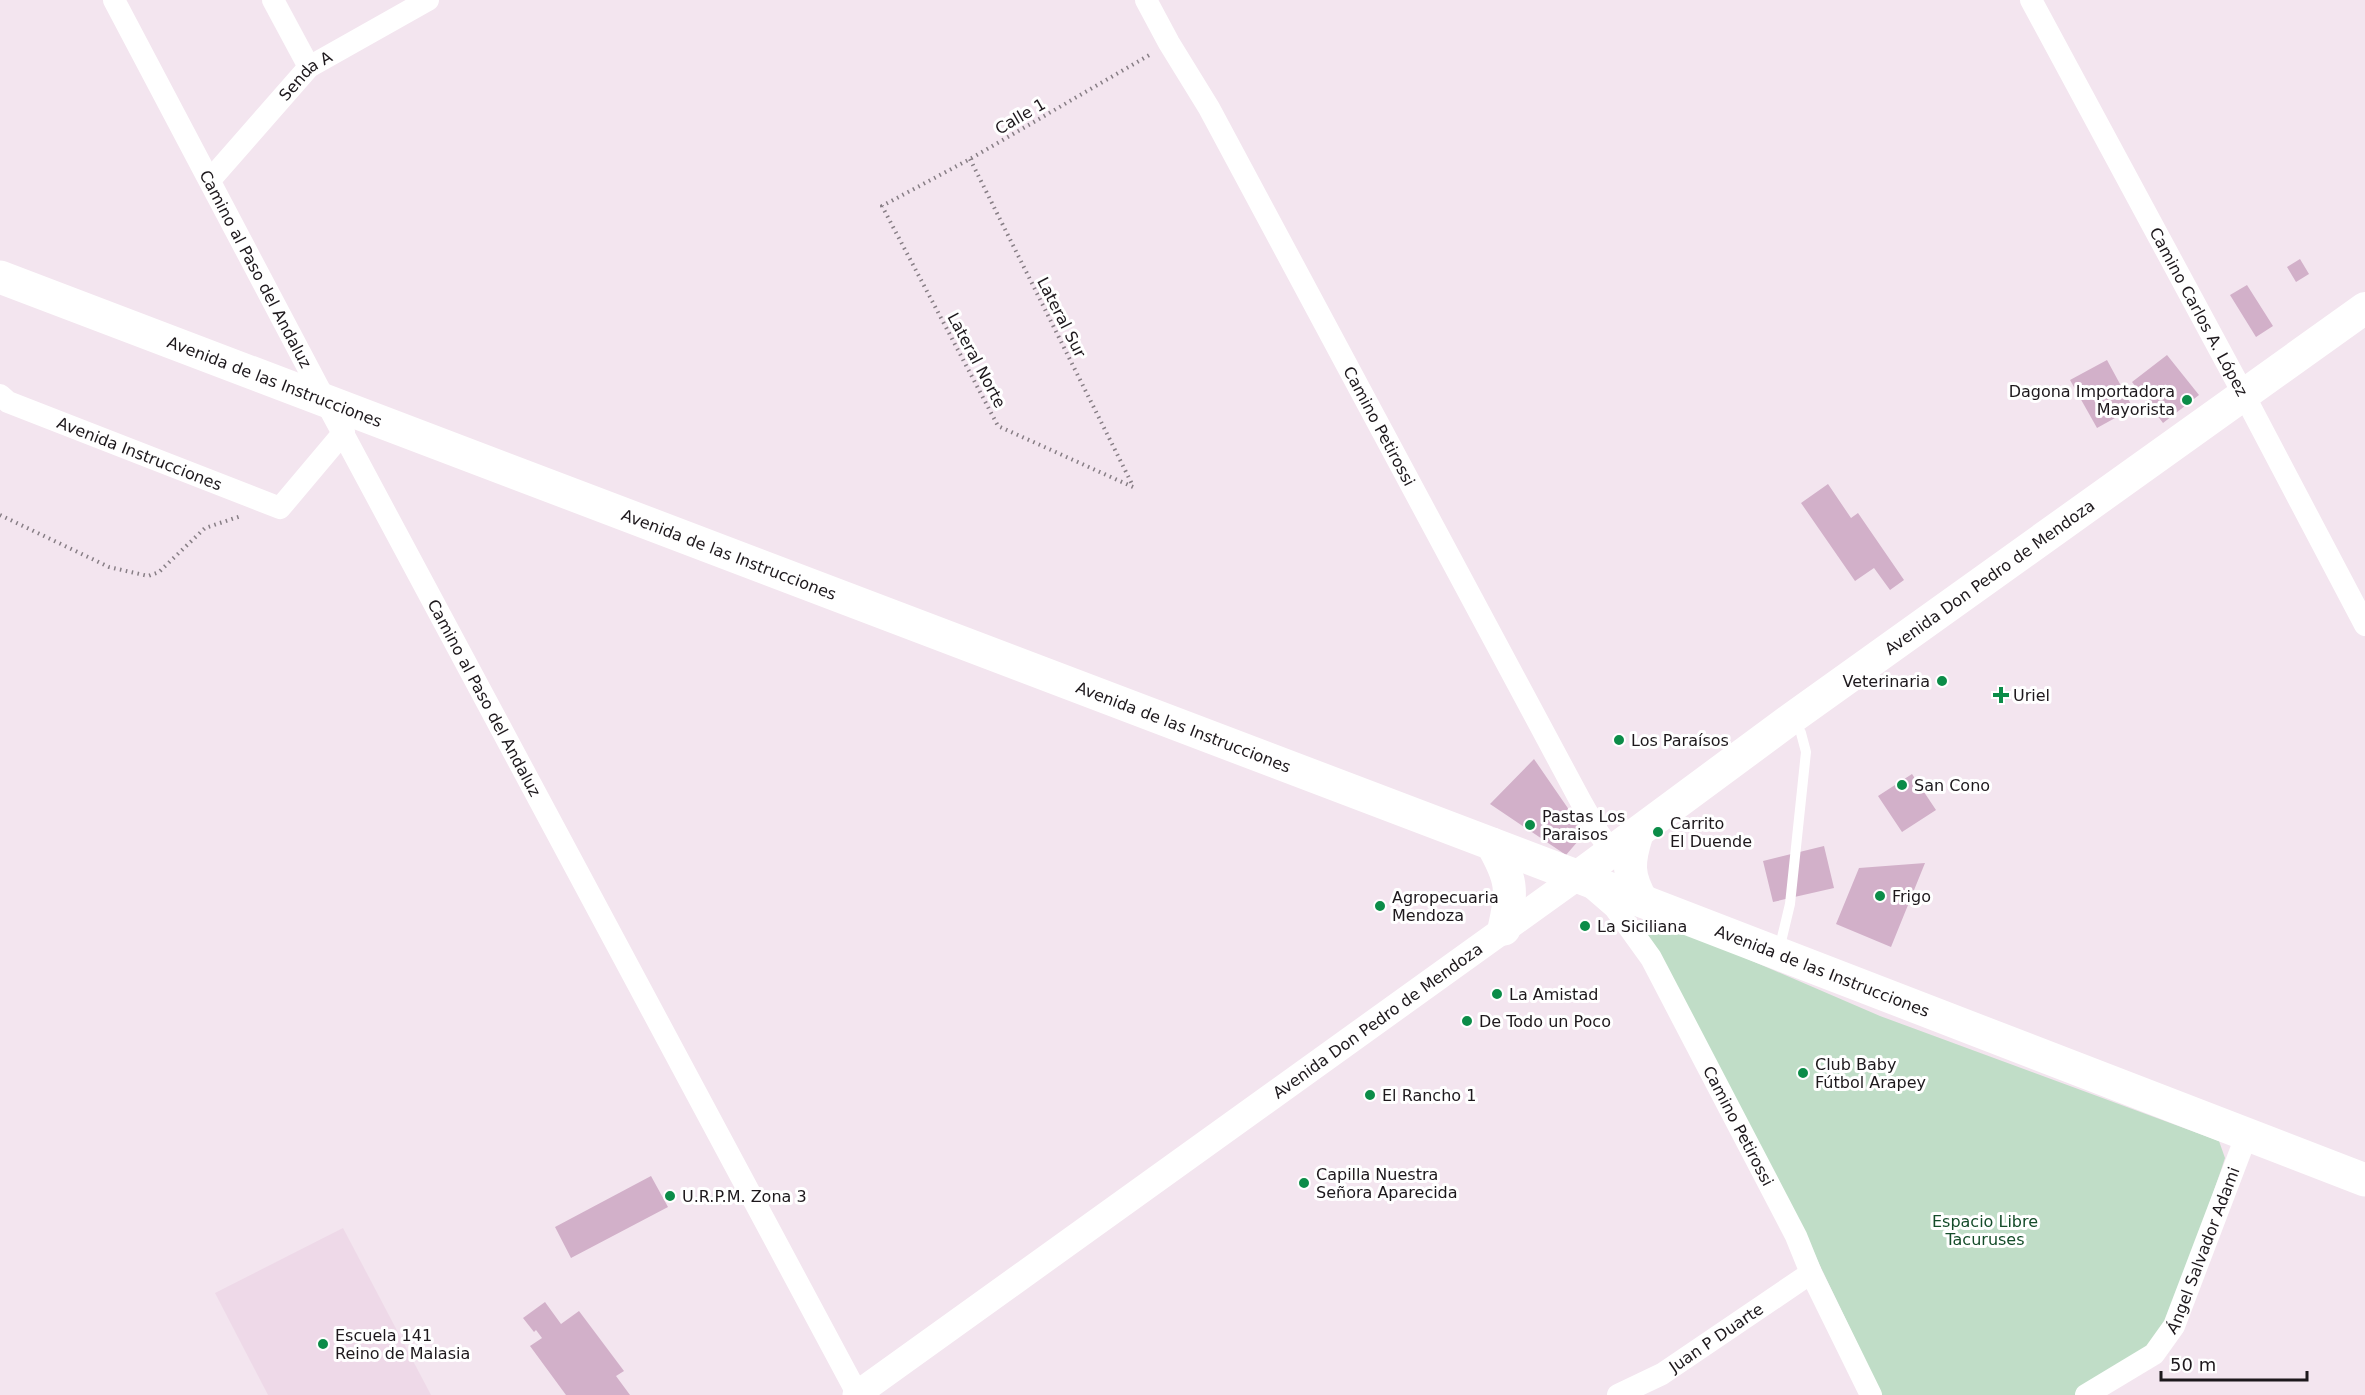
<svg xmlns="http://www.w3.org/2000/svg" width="2365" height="1395" font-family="'DejaVu Sans',sans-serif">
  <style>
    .built { fill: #eed9e8 }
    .green { fill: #c0ddc7 }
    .building { fill: #d2b0c9 }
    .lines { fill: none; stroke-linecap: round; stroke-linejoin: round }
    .path { stroke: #877e85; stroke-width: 4; stroke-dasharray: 1.5 4.5; stroke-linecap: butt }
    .service { stroke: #fff; stroke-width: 10 }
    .minor { stroke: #fff; stroke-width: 22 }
    .tertiary { stroke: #fff; stroke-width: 27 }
    .secondary { stroke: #fff; stroke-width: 32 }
    .primary { stroke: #fff; stroke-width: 33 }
    .poi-dot { fill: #0b8c48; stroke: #fff; stroke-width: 2 }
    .labels { text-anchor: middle; stroke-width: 6; stroke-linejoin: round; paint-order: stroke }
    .street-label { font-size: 16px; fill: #1d181c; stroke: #fff }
    .poi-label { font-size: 16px; fill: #1d181c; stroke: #fff; text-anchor: start }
    .park-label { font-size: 16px; fill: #154c2a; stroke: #fff }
  </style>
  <rect width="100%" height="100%" fill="#f3e5ef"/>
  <path class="built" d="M343 1228 431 1395H268L215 1293Z"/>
  <path class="green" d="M1662 922 1880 1016 2219 1141 2225 1158 2220 1173 2172 1311 2150 1349 2085 1395H1882L1791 1205 1647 934 1652 924Z"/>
  <path class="building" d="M2300 259 2309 274 2296 282 2287 267Z
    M2247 285 2273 326 2256 337 2230 295Z
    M2167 355 2199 395 2163 423 2132 382Z
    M2107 360 2133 408 2097 428 2070 380Z
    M1828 484 1851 518 1858 513 1904 580 1890 590 1874 568 1855 581 1801 503Z
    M1534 759 1585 833 1566 855 1490 804Z
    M1912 774 1936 810 1902 832 1878 796Z
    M1824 846 1834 888 1773 902 1763 861Z
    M1925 863 1891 947 1836 924 1859 868Z
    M651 1176 668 1207 571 1258 555 1227Z
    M545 1302 561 1324 579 1311 624 1371 616 1376 630 1395H566L530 1346 542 1338 536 1330 534 1332 523 1318Z"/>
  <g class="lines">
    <path class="path" d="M970 159 1133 486
      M1133 487 998 426 882 206 970 159 1151 54
      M0 515 109 567 148 576 159 572 205 528 241 516"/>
    <path class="service" d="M1779 950 1790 904 1806 752 1801 733 1793 719"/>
    <g class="minor">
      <path id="s1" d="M114 0 325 400 858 1395"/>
      <path d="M273 0 309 67"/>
      <path id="s2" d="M1146 0 1169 43 1209 108 1580 800 1598 832 1612 853"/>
      <path id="s3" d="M2031 0 2244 395 2365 625"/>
      <path id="s4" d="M210 180 309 67 428 0"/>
      <path id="s5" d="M0 395 8 402 280 508 344 432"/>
      <path id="s6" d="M1593 889 1615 908 1651 958 1796 1236 1811 1273 1871 1395"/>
      <path id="s7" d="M1618 1395 1662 1374 1811 1273"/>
      <path id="s8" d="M2086 1395 2154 1354 2174 1326 2247 1134"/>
    </g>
    <path class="tertiary" id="s9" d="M856 1395 1577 877"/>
    <path class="secondary" id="s10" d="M1577 877 1792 718 2365 308"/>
    <g class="primary">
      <path id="s11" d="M0 277 1642 901 2365 1180"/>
      <path d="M1637 834C1628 862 1627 875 1642 901"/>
      <path d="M1492 844C1512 879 1513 890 1504 929"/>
    </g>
  </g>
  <g class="poi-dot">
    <circle cx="2187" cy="400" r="6"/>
    <circle cx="1942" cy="681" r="6"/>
    <path d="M1998 686h6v6h6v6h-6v6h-6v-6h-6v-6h6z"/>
    <circle cx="1619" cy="740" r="6"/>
    <circle cx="1902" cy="785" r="6"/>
    <circle cx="1530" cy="825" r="6"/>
    <circle cx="1658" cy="832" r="6"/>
    <circle cx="1880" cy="896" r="6"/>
    <circle cx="1380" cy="906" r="6"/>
    <circle cx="1585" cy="926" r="6"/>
    <circle cx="1497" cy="994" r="6"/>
    <circle cx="1467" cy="1021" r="6"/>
    <circle cx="1803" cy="1073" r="6"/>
    <circle cx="1370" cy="1095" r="6"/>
    <circle cx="1304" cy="1183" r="6"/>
    <circle cx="670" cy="1196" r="6"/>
    <circle cx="323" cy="1344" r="6"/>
  </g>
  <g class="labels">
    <g class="street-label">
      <text dy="6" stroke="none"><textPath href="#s4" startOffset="142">Senda A</textPath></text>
      <text transform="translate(1020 116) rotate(-30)" y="6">Calle 1</text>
      <text dy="6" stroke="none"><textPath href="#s1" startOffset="304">Camino al Paso del Andaluz</textPath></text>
      <text dy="6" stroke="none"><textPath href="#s3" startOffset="354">Camino Carlos A. López</textPath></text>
      <text transform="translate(1062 317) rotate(63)" y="6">Lateral Sur</text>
      <text transform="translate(977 360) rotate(62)" y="6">Lateral Norte</text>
      <text dy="6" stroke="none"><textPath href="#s11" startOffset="294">Avenida de las Instrucciones</textPath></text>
      <text dy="6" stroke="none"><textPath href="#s2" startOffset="486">Camino Petirossi</textPath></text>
      <text dy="6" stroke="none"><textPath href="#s5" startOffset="152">Avenida Instrucciones</textPath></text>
      <text dy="6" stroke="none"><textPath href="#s11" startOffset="780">Avenida de las Instrucciones</textPath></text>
      <text dy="6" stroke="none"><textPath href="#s10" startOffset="510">Avenida Don Pedro de Mendoza</textPath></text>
      <text dy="6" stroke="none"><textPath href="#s1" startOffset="790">Camino al Paso del Andaluz</textPath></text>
      <text dy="6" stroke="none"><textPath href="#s11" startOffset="1266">Avenida de las Instrucciones</textPath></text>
      <text dy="6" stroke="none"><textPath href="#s11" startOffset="1950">Avenida de las Instrucciones</textPath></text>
      <text dy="6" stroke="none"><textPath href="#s9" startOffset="642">Avenida Don Pedro de Mendoza</textPath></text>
      <text dy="6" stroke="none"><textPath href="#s6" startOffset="280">Camino Petirossi</textPath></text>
      <text dy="6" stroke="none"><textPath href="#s8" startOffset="195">Ángel Salvador Adami</textPath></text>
      <text dy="6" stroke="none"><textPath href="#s7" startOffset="114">Juan P Duarte</textPath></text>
    </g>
    <g class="poi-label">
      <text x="2175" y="397" text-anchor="end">Dagona Importadora<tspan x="2175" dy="18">Mayorista</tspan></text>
      <text x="1930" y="687" text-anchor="end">Veterinaria</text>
      <text x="2013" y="701">Uriel</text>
      <text x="1631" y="746">Los Paraísos</text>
      <text x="1914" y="791">San Cono</text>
      <text x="1542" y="822">Pastas Los<tspan x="1542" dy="18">Paraisos</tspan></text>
      <text x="1670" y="829">Carrito<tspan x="1670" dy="18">El Duende</tspan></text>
      <text x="1892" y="902">Frigo</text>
      <text x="1392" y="903">Agropecuaria<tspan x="1392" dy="18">Mendoza</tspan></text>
      <text x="1597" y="932">La Siciliana</text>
      <text x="1509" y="1000">La Amistad</text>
      <text x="1479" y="1027">De Todo un Poco</text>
      <text x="1815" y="1070">Club Baby<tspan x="1815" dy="18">Fútbol Arapey</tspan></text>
      <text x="1382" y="1101">El Rancho 1</text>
      <text x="1316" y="1180">Capilla Nuestra<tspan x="1316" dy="18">Señora Aparecida</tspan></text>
      <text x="682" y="1202">U.R.P.M. Zona 3</text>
      <text x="335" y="1341">Escuela 141<tspan x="335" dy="18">Reino de Malasia</tspan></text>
    </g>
    <g class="park-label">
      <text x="1985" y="1227">Espacio Libre<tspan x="1985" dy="18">Tacuruses</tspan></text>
    </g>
  </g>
  <path d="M2161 1371v9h146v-9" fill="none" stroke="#1d181c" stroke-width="3"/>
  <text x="2170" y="1371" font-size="18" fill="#1d181c" stroke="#ffffff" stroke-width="4.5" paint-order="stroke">50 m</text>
</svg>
